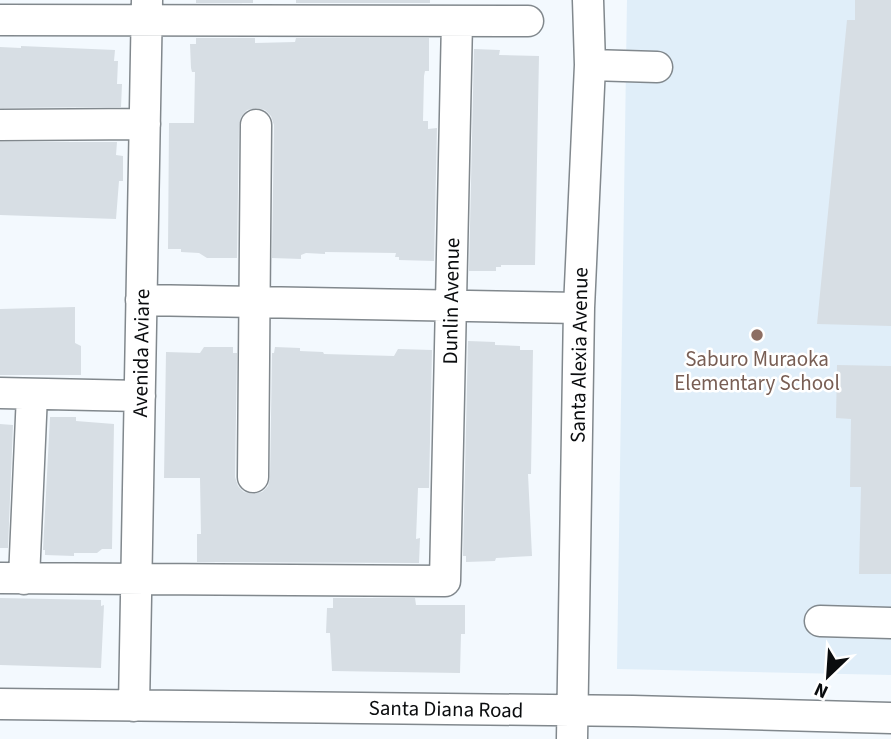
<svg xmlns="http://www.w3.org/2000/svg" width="891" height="739" font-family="'Source Sans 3',sans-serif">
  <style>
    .built { fill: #e0eef9 }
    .building { fill: #d7dee4 }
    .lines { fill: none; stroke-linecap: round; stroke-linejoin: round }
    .minor-casing { stroke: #81888d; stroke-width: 33 }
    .minor { stroke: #fff; stroke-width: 30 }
    .education-dot { fill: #8d6e63; stroke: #fff; stroke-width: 2.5 }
    .labels { text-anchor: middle; stroke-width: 5; stroke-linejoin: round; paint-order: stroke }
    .street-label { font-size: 21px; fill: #0a0c0e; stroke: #fff }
    .education-label { font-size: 21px; fill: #785e54; stroke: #fff }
  </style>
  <rect width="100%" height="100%" fill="#f3f9fe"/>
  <path class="built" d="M627 0H891V675L617 669Z"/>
  <path class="building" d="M196 0H253V3H196Z
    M296 0H430V3H296Z
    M855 0H891V326L817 324 847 20H855Z
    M196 38H255V43L295 42 296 38H429V71H425L424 76 423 121H428V129L437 128 434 261 399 260V257H395L396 253 325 252V254L306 253 301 255V259L272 258 274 125 271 116 265 110 257 108 247 110 241 117 239 125 237 258H207L199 253 181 252V249H168L169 123H194L195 72H192L191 68 190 44H196Z
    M21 46 115 50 114 61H118L117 84H122L121 107 0 108V47L21 48Z
    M474 49 500 50 499 55 539 56 535 265H501V267H496V271H469Z
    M0 142H117L116 155 123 156V181H119L116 219 0 215Z
    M75 307V343L81 346V375H0V309Z
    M468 341 495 342V345L520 346V350H533L531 474H528L532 556 496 558 495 561 466 562V556H463Z
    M204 347H233V353H237L235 477 238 486 244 492 252 494 262 492 268 486 270 478 272 353H274L275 347 300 348V351L323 352 324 354 394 356 398 349 432 350 429 488H418L416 539 420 538 419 563 197 562V534H201L200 478H164L166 352 200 353Z
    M837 365 891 366V574H859L861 487H850L851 419 836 418Z
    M50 417H76V421L114 424 112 549H102L97 553H74V556L45 555V550H43Z
    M0 424 13 425 8 548H0Z
    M0 598 101 600V606L104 605 101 668 0 665Z
    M333 598H415L416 605H465V634H461L460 673 332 671 330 633H326L327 608H333Z"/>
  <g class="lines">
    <defs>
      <path id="minor" d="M0 20 528 21
        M590 65 657 67
        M0 125 145 124
        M141 300 579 308
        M0 393 140 396
        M253 477 256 125
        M0 578 445 581 457 21
        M24 579 32 394
        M820 621 891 623
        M0 704 633 711 891 718
        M134 706 147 0
        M572 739 579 308 590 65 588 0"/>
    </defs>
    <use href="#minor" class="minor-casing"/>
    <use href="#minor" class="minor"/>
  </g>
  <circle class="education-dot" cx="757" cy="335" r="7"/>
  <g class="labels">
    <g class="street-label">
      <text transform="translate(451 301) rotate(-89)" y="7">Dunlin Avenue</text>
      <text transform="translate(141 353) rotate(-89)" y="7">Avenida Aviare</text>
      <text transform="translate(579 355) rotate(-89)" y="7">Santa Alexia Avenue</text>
      <text transform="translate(446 709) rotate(1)" y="7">Santa Diana Road</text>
    </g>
    <g class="education-label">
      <text x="757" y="366">Saburo Muraoka<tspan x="757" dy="24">Elementary School</tspan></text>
    </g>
  </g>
  <g transform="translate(828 676) rotate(205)" stroke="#ffffff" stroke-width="5" paint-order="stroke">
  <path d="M0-5L12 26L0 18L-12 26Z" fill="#0a0c0e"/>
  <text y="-10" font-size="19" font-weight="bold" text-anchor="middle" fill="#0a0c0e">N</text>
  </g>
</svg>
